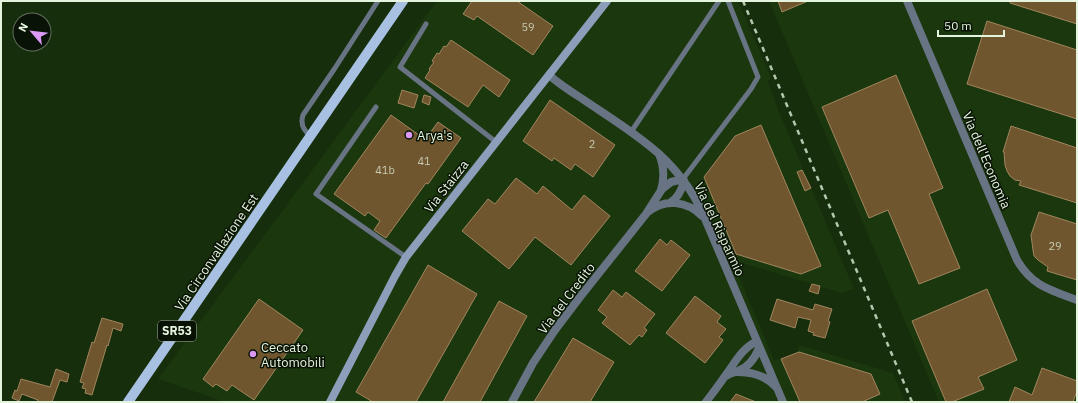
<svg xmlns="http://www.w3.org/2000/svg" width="1078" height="403" font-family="'IBM Plex Sans',sans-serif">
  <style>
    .built { fill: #1b370e }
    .building { fill: #6f562f; stroke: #a1865e }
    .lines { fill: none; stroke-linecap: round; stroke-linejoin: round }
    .lane { stroke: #687384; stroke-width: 5 }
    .street { stroke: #687384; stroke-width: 8 }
    .secondary { stroke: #8c9eb9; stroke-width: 8 }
    .primary { stroke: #a8c0e2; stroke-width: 10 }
    .rail { stroke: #b6c7af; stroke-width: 2.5; stroke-dasharray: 5 5; stroke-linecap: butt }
    .poi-dot { fill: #dc99f4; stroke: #091305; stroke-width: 1.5 }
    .labels { text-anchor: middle; stroke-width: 3; stroke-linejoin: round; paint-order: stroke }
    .number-label { font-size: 11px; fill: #c8ccb3 }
    .shield { fill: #091305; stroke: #a3b09e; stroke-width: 1 }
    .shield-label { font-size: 12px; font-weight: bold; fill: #e5f4df }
    .poi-label { font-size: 13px; fill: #e5f4df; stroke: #091305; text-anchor: start }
    .street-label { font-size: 13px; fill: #e5f4df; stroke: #091305 }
  </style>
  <rect width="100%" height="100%" fill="#162e0c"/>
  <path class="built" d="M437 1H738L771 78 768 82 777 107 854 289 842 293 732 260 774 360 781 359 797 353 799 345 893 373 905 402H225L158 379Z
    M769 1H1077V402H939Z"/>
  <path class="building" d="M472 1H517L553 26 533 55 477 16 474 20 463 14Z
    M778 1H808L782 12Z
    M1010 1H1077V24L1010 3Z
    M987 21 1077 50V119L967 84Z
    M451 40 510 80 499 97 483 85 468 107 425 78 430 70 429 69 434 62 432 61 437 53 439 54 444 46 446 47Z
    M896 75 943 188 929 194 960 268 919 284 888 210 869 218 822 107Z
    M402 90 418 95 414 108 398 103Z
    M424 95 431 97 429 105 422 102Z
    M550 100 615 145 593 177 575 164 571 170 554 158 552 161 523 141Z
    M391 115 423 138 428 132 430 133 438 122 461 138 428 184 426 183 386 238 374 230 380 221 368 212 365 216 334 194Z
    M761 125 821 266 801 274 736 254 704 177 735 136Z
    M1011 126 1077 148V203L1019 185 1021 181 1015 180 1010 176 1007 171 1005 165 1004 152H1003Z
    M802 170 811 188 805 191 797 172Z
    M516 178 537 194 543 186 572 210 584 195 610 216 571 265 535 237 509 269 462 231 488 199 495 204Z
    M1039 212 1077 224V280L1047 271 1048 267 1038 260 1034 256 1033 250 1031 235Z
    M660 239 667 245 671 240 690 255 662 291 635 271Z
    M428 265 477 294 416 402H373L356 392Z
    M812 284 820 286 818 294 809 291Z
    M987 289 1017 360 978 377 984 389 952 402H946L912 321Z
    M613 290 622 297 626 292 655 314 644 328 647 330 642 337 639 335 630 345 602 323 607 317 598 310Z
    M695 296 721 316 717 322 726 329 719 337 723 340 705 363 666 333Z
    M259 299 303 330 254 400 232 385 227 391 216 384 213 387 203 379Z
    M777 299 813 310 815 304 832 309 828 321 830 322 825 338 813 335 814 333 808 331 811 320 798 317 795 328 770 320Z
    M499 301 527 316 480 402H443Z
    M102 318 123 324 121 331 113 328 108 346 107 345 92 395 85 393 86 389 82 388 84 383 80 382 92 342 94 343Z
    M573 338 614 362 590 402H534Z
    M799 352 871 374 880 394 862 402H800L781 359Z
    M1042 368 1077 381V391L1073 402H1009L1015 387 1032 395Z
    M56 369 69 374 67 382 60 380 52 402H37L38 400 22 394 19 401 12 398 15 390 17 391 21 379 50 387Z
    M736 394 756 402H730Z"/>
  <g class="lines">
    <path class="lane" d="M426 24 400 67 496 142
      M376 107 316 194 406 257
      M631 132 719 1
      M311 136C304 131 300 124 303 115L335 68 378 1
      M683 179 751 89 758 77 728 1"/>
    <path class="street" d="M907 1 1017 260C1032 286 1050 290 1077 300
      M549 75C559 84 570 91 581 98 631 132 677 156 703 214L783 402
      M659 154C664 166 665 177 661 190
      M670 203C678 198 682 189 684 181
      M648 212C665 198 687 201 702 216
      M738 372C752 372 766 376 776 387
      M726 376C730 373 734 373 738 371 749 367 755 358 759 348
      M512 402 533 363 555 330 580 297 646 214 662 189 671 182 679 180 684 181
      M706 402C712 394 719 385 725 376 735 363 741 349 757 341"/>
    <path class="secondary" d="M330 402 395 276 406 257 607 1"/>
    <path class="primary" d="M128 402 403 1"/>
    <path class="rail" d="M743 1 912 402"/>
  </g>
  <g class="poi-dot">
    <circle cx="409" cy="135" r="4"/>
    <circle cx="253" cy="354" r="4"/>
  </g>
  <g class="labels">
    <g class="number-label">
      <text x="528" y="31">59</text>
      <text x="592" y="148">2</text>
      <text x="424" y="165">41</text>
      <text x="385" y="174">41b</text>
      <text x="1055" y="250">29</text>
    </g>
    <rect class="shield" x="158" y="321" width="38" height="20" rx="3"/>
    <g class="shield-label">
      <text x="177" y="335">SR53</text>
    </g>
    <g class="poi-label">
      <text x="417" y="140">Arya's</text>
      <text x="261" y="352">Ceccato<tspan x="261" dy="15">Automobili</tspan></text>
    </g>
    <g class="street-label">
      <text transform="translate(987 160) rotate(67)" y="5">Via dell'Economia</text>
      <text transform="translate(446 186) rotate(-52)" y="5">Via Staizza</text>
      <text transform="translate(720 229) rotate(65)" y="5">Via del Risparmio</text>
      <text transform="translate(216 252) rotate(-56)" y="5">Via Circonvallazione Est</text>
      <text transform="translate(566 298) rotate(-53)" y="5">Via del Credito</text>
    </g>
  </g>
  <rect width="1078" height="403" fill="none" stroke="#e5f4df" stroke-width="4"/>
  <g transform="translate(32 32) rotate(298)"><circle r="19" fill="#091305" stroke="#616d5c"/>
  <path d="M0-3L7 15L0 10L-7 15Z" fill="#dc99f4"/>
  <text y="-6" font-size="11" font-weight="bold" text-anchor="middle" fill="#e5f4df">N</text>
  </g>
  <path d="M938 30v6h66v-6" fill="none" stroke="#e5f4df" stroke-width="2"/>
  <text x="944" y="30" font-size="12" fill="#e5f4df" stroke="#091305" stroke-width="3" paint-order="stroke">50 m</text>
</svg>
